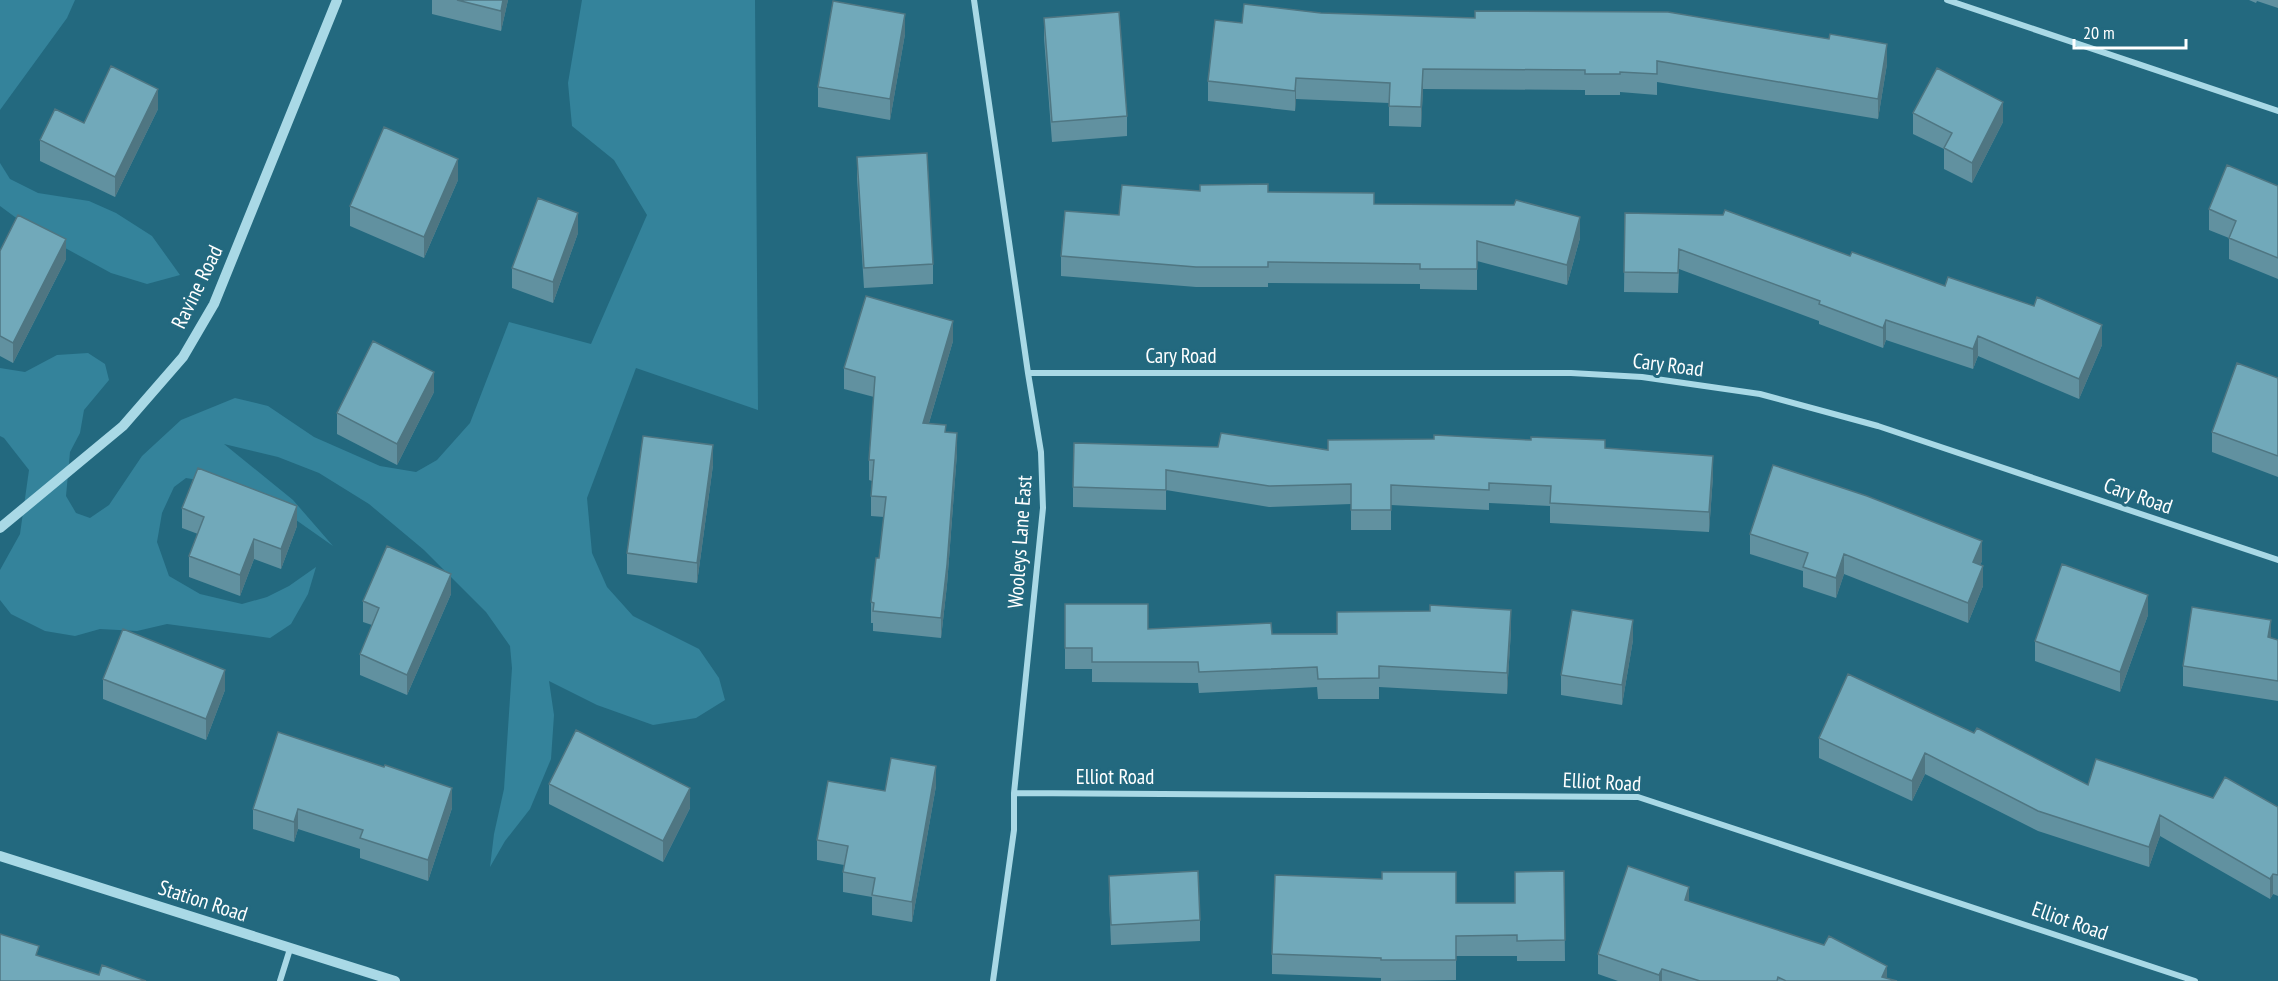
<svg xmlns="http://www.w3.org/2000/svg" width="2278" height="981" font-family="'PT Sans Narrow',sans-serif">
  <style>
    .green { fill: #34839b }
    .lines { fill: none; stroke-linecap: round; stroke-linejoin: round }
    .minor { stroke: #a9d9e6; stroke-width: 6 }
    .tertiary { stroke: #a9d9e6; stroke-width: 10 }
    .wall { fill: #6191a0 }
    .shaded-wall { fill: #4f7682 }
    .building { fill: #71a9ba; stroke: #4f7682; stroke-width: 1.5 }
    .labels { text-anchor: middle; stroke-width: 6; stroke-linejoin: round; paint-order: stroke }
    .street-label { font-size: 21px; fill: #fff; stroke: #23697f }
  </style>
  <rect width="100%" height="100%" fill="#23697f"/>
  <path class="green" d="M0 0H75L67 18 0 110Z
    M582 0H755L758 410 636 368 587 498 592 553 607 587 633 616 699 649 719 678 725 700 696 718 653 725 597 705 549 681 554 715 551 759 530 809 505 841 490 867 494 834 504 789 512 668 510 646 486 612 424 550 369 504 319 473 278 457 224 444 293 500 333 546 279 508 228 485 186 478 174 487 162 513 157 542 169 576 200 594 242 604 267 597 289 586 316 567 308 594 291 624 270 638 167 624 137 631 100 629 75 636 45 631 11 614 0 600V570L20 534 29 470 4 438 0 436V368L25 372 57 355 88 353 105 364 109 380 84 410 80 433 70 452 66 496 76 513 90 518 109 505 142 456 181 420 235 398 268 406 314 437 380 466 416 472 437 460 470 423 509 322 591 344 647 215 614 160 572 126 568 83Z
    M0 163 10 179 38 193 89 201 116 213 152 236 180 275 147 284 111 273 34 231 0 206Z"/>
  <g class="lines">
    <path class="minor" d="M974 0 1028 373 1041 452 1043 508 1014 793V830L993 981
      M1947 0 2278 111
      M1028 373H1571L1642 377 1760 394 1878 426 2278 560
      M1014 793 1638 797 2195 981
      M280 981 290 949"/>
    <path class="tertiary" d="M0 528 123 426 183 357 214 304 337 0
      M0 856 395 981"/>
  </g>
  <path class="wall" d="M432 0H508L501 31 432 14Z
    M2249 0H2278V8L2257 1 2256 3Z
    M1321 13 1887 64 1878 119 1657 82V95L1620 92V95H1585V90L1423 89 1421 127 1389 126V103L1296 99 1295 111 1208 101V81L1242 23Z
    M1044 18 1127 116V136L1052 142 1044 38Z
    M905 34 890 120 818 107V87Z
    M158 109 115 197 40 161V140L84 123Z
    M1913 113 2003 122 1972 183 1944 169V149L1913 134Z
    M857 157 933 264V284L864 288 857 178Z
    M458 180 424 258 350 226V206Z
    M2278 186V279L2229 259V238L2209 230V209Z
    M1200 191 1268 192 1374 204 1580 238 1567 285 1477 261V290L1420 289V284L1268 283V287H1196L1061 276V256L1119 215Z
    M1625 213 1850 256 2102 345 2079 399 1978 356 1973 369 1886 340 1883 348 1819 324V321L1679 269 1678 293 1624 292Z
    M578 233 553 303 512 288V268Z
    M0 251 66 259 13 363 0 356Z
    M953 341 929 423 946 432 957 453 947 585 941 638 873 631V623H871V602L879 558 884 517 871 516V496L872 481 869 480V460L874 397 844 389V368Z
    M2278 378V477L2212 452V432Z
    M434 392 397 465 337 434V413Z
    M1218 447 1328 450 1605 448 1713 476 1709 532 1550 523V506L1489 503V510L1391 505V530H1351V504L1269 507 1166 490V510L1073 507V487Z
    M713 465 697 583 627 574V553Z
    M182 508 297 526 281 569 254 559 240 596 189 577V556L198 534 182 528Z
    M1750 534 1982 561 1980 565 1983 586 1968 623 1844 574 1836 598 1803 587V571L1750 554Z
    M451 594 407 695 360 675V654L372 625 363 622V601Z
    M1065 604 1148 629 1272 634 1511 630 1507 694 1379 687V699H1318L1317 687 1199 693 1198 683 1092 682V669H1065Z
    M2148 615 2120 692 2035 661V641Z
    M2271 638 2278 640V701L2183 686V666Z
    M1633 640 1622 705 1561 695V675Z
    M103 679 225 690 206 740 103 699Z
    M1974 733 2088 785 2213 798 2278 807V896L2273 894 2270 899 2160 836 2149 867 2038 831 1925 774 1912 801 1819 758V738Z
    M549 784 690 808 663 862 549 804Z
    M936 786 912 922 872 915V897L843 892V872L844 865 817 860V840L885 791Z
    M452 808 428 881 360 858V849L298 829 294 842 253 829V809Z
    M1564 871 1565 961H1517V956H1456V980L1381 981V978L1272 974V954L1456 903H1515Z
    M1109 876 1200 920V941L1111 945 1109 896Z
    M1689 902 1887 978 1897 981H1618L1598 974V954Z"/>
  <path class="shaded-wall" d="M503 0H508L501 31V11Z
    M905 14V34L890 120V99Z
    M1887 44V64L1878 119V99Z
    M1423 69V89L1421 127V107Z
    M1296 78V99L1295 111V91Z
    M158 89V109L115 197V177Z
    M2003 102V122L1972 183V163Z
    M458 159V180L424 258V237Z
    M578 213V233L553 303V282Z
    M1580 217V238L1567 285V265Z
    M66 239V259L13 363V343Z
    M1886 320V340L1883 348V328Z
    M953 321V341L923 443V423Z
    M2102 325V345L2079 399V379Z
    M1978 336V356L1973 369V349Z
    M434 372V392L397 465V444Z
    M957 433V453L947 585 941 638V618Z
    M713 445V465L697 583V563Z
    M1713 456V476L1709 532V512Z
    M297 506V526L281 569V549Z
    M254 539V559L240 596V575Z
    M1982 541V561L1973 582V562Z
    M1844 554V574L1836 598V578Z
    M1983 566V586L1968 623V603Z
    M451 574V594L407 695V675Z
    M2148 595V615L2120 692V672Z
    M1511 610V630L1507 694V673Z
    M1633 620V640L1622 705V685Z
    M2271 620V640L2268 637Z
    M225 670V690L206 740V719Z
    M1925 753V774L1912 801V781Z
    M936 766V786L912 922V902Z
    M452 788V808L428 881V860Z
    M690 788V808L663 862V841Z
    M298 809V829L294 842V822Z
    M2160 815V836L2149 867V847Z
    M2273 874V894L2270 899V879Z
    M1689 887V908L1685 900Z
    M1887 966V981L1882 977Z
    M1662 969V981H1659V975Z"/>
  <path class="building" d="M457 0H503L501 11Z
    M833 1 905 14 890 99 818 87Z
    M1244 4 1321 13 1475 18V11L1668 12 1829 39 1830 34 1887 44 1878 99 1657 61V74L1620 72V74H1585V70L1423 69 1421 107 1389 106 1390 83 1296 78 1295 91 1208 81 1215 20 1242 23Z
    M1119 12 1127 116 1052 122 1044 18Z
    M111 66 158 89 115 177 40 140 55 109 84 123Z
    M1937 68 2003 102 1972 163 1944 148 1952 133 1913 113Z
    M384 127 458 159 424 237 350 206Z
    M927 153 933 264 864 268 857 157Z
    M2227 165 2278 186V258L2229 238 2236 221 2209 209Z
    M1268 184V192L1374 193V204L1514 205 1516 200 1580 217 1567 265 1477 241V269H1420V264L1268 262V267H1196L1061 256 1065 211 1119 215 1122 185 1200 191V185Z
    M538 198 578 213 553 282 512 268Z
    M1725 210 1850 256 1852 252 1945 286 1948 277 2034 306 2037 297 2102 325 2079 379 1978 336 1973 349 1886 320 1883 328 1819 304 1820 301 1679 249 1678 273 1624 272 1625 213 1723 215Z
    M18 215 66 239 13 343 0 336V251Z
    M866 296 953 321 923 423 946 425 945 432 957 433 947 565 941 618 873 611 874 603 871 602 876 558H879L886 497 871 496 874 460H869L875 377 844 368Z
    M373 341 434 372 397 444 337 413Z
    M2237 363 2278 378V456L2212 432Z
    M1221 433 1328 450V440L1434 439V435L1531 440V437L1605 440V448L1713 456 1709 512 1550 503 1551 486 1489 483V490L1391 485V510H1351V484L1269 486 1166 470V490L1073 487 1074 443 1218 447Z
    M643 436 713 445 697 563 627 553Z
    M1773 465 1867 496 1982 541 1973 562 1983 566 1968 603 1844 554 1836 578 1803 567 1808 553 1750 534Z
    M198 468 297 506 281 549 254 539 240 575 189 556 204 517 182 508Z
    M387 546 451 574 407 675 360 654 379 608 363 601Z
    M2062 564 2148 595 2120 672 2035 641Z
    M1065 604H1148V629L1271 623 1272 634H1337V612L1430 611V605L1511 610 1507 673 1379 666V678L1318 679 1317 667 1199 672 1198 662H1092V648H1065Z
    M2192 607 2271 620 2268 637 2278 640V681L2183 666Z
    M1572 610 1633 620 1622 685 1561 675Z
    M123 629 225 670 206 719 103 679Z
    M1848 674 1974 733 1977 728 2088 785 2096 759 2213 798 2225 777 2278 807V875L2273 874 2270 879 2160 815 2149 847 2038 811 1925 753 1912 781 1819 738Z
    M576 730 690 788 663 841 549 784Z
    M278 732 384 767 385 765 452 788 428 860 360 838 363 830 298 809 294 822 253 809Z
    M891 758 936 766 912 902 872 895 875 878 843 872 848 846 817 840 828 781 885 791Z
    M1628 866 1689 887 1685 900 1824 945 1829 936 1887 966 1882 977 1897 981H1786L1778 977 1777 981H1700L1662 969 1659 975 1598 954Z
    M1198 871 1200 920 1111 925 1109 876Z
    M1564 871 1565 940 1517 941V935L1456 936V960H1381V958L1272 954 1275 875 1382 879V872H1456V903H1515V872Z
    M0 934 39 946 36 955 99 975 102 965 146 981H0Z"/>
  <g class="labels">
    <g class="street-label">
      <text transform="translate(197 287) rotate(-64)" y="7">Ravine Road</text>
      <text x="1181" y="363">Cary Road</text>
      <text transform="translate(1668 365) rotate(7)" y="7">Cary Road</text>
      <text transform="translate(2138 496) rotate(19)" y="7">Cary Road</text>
      <text transform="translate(1020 542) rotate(-86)" y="7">Wooleys Lane East</text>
      <text x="1115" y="784">Elliot Road</text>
      <text transform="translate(1602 782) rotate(3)" y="7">Elliot Road</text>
      <text transform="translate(203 901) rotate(18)" y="7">Station Road</text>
      <text transform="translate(2070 921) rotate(19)" y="7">Elliot Road</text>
    </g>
  </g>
  <path d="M2074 39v9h112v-9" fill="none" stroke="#ffffff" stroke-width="3"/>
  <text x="2083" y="39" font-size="18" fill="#ffffff" stroke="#23697f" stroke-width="4.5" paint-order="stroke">20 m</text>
</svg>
